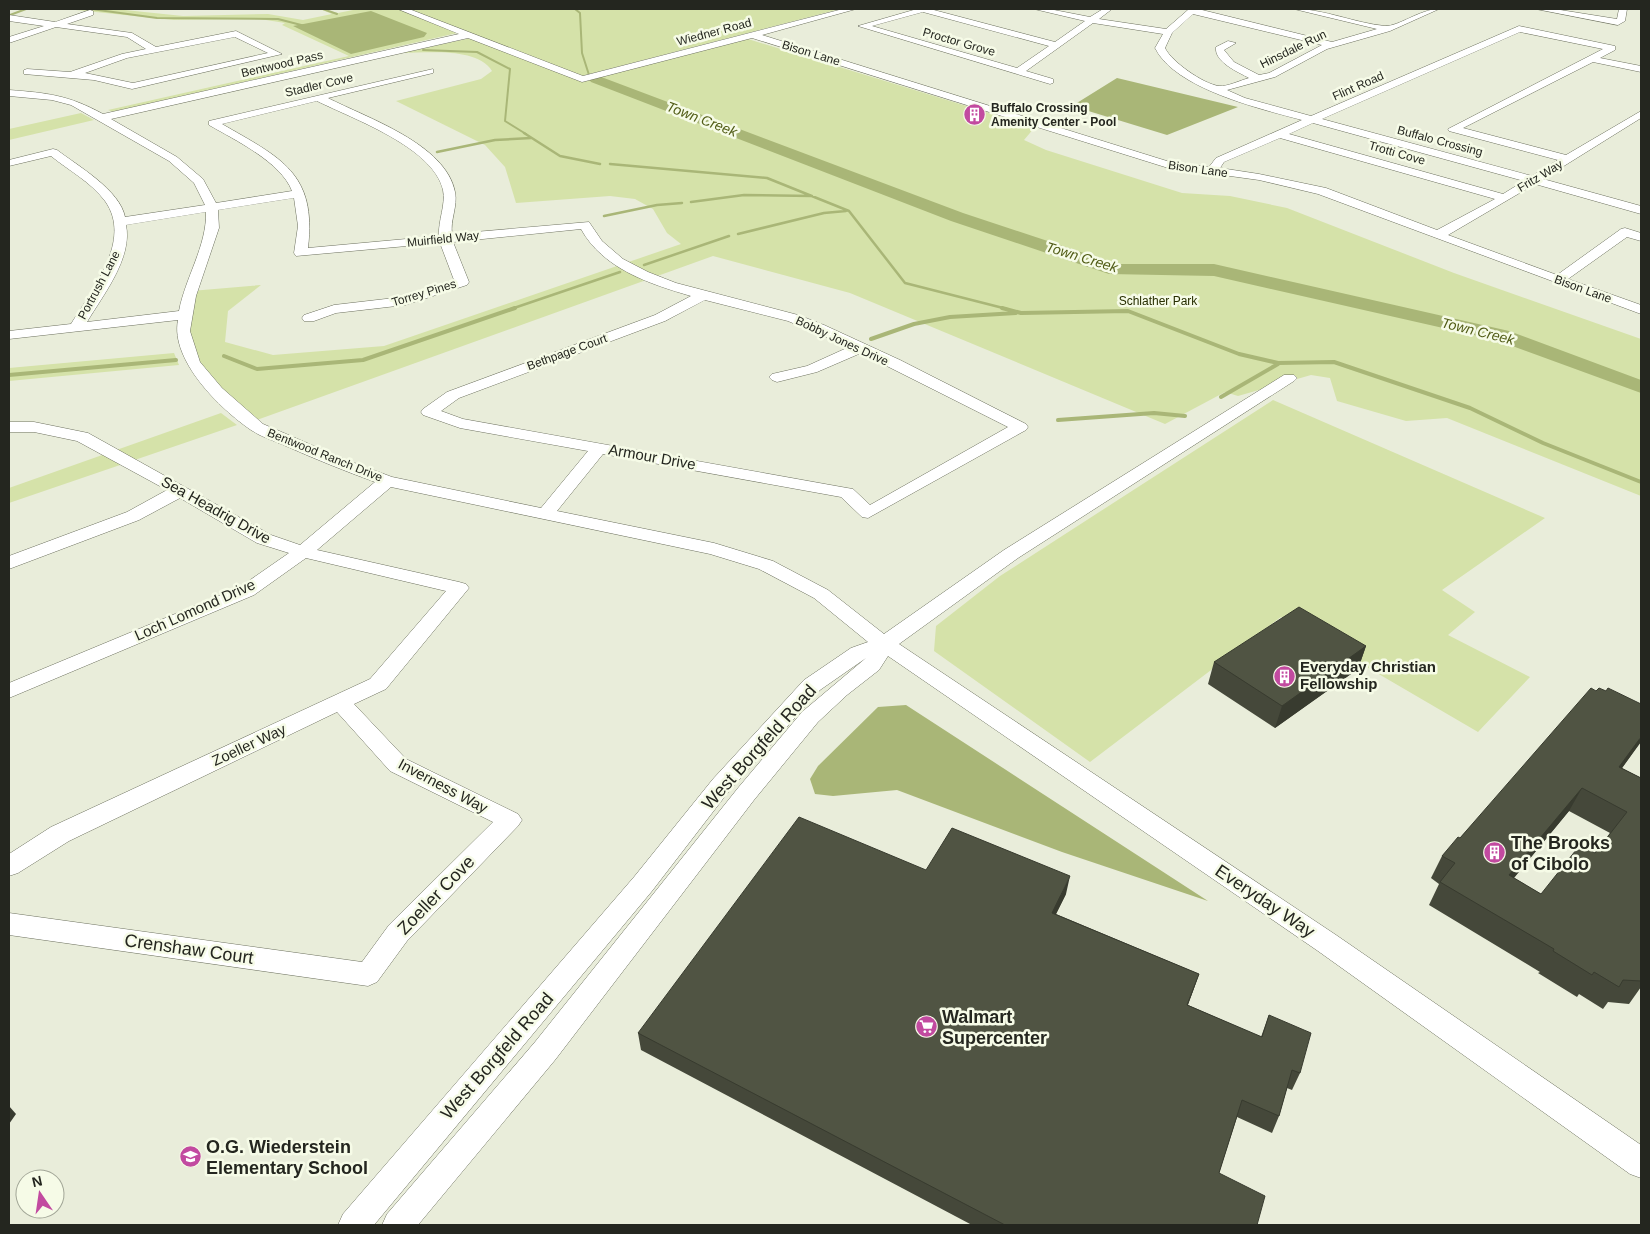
<svg xmlns="http://www.w3.org/2000/svg" width="1650" height="1234" font-family="Helvetica,sans-serif">
  <style>
    .green { fill: #d5e2a9 }
    .water { fill: #a9b677 }
    .lines { fill: none; stroke-linecap: round; stroke-linejoin: round }
    .stream-far2 { stroke: #a9b677; stroke-width: 2 }
    .stream-far1 { stroke: #a9b677; stroke-width: 2.5 }
    .stream { stroke: #a9b677; stroke-width: 4 }
    .river { fill: #a9b677; fill-rule: evenodd }
    .minor-casing { stroke: #6d715f; stroke-width: 1 }
    .minor { fill: #fff; fill-rule: evenodd }
    .wall { fill: #45483a; fill-rule: evenodd }
    .shaded-wall { fill: #383b2f }
    .building { fill: #505443; stroke: #383b2f; fill-rule: evenodd }
    .labels { text-anchor: middle; stroke-width: 5; stroke-linejoin: round; paint-order: stroke }
    .far-street-label { font-size: 12px; fill: #24261f; stroke: #f6fbe7 }
    .far-poi-label { font-size: 12px; font-weight: bold; fill: #24261f; stroke: #f6fbe7; text-anchor: start }
    .far-park-label { font-size: 12px; fill: #272e00; stroke: #f6fbe7 }
    .far-water-label { font-size: 14px; font-style: italic; fill: #515c16; stroke: #f6fbe7 }
    .street-label { font-size: 15px; fill: #24261f; stroke: #f6fbe7 }
    .poi-label { font-size: 15px; font-weight: bold; fill: #24261f; stroke: #f6fbe7; text-anchor: start }
    .near-street-label { font-size: 18px; fill: #24261f; stroke: #f6fbe7 }
    .near-poi-label { font-size: 18px; font-weight: bold; fill: #24261f; stroke: #f6fbe7; text-anchor: start }
  </style>
  <rect width="100%" height="100%" fill="#e9edda"/>
  <path class="green" d="M66 9H115L183 16 268 14 303 20 332 14 320 9 338 13 358 9H398L457 33 113 112 108 110 349 56 282 25 285 23 260 19 174 20Z
    M405 9H840L582 76Z
    M471 38 582 82 748 39 1035 127 1024 140 1046 150 1182 193 1230 196 1287 208 1454 273 1641 339V496L1447 418 1406 421 1337 401 1330 378 1311 375 1238 396 1225 392 1165 424 850 293 713 256 251 422 193 363 187 307 191 291 261 285 228 311 225 342 273 355 384 346 681 244 667 233 653 209 635 199 610 196 516 203 505 167 485 145 396 101 481 79 492 71C477 47 427 53 402 53Z
    M81 113 94 120 9 140V129Z
    M174 353 179 365 9 381V368Z
    M1273 400 1545 518 1442 590 1475 612 1448 635 1530 677 1478 732 1281 617 1090 762 934 651 936 626 1000 576Z
    M221 413 237 425 9 503V488Z"/>
  <path class="water" d="M371 11 427 33 424 37 351 54 293 26Z
    M1117 78 1238 107 1167 135 1072 106Z
    M906 705 1208 901 1062 852 897 790 833 796 815 794 810 779 818 766 878 707Z"/>
  <g class="lines">
    <path class="stream-far2" d="M91 9 157 18 278 19 305 26
      M323 9 337 14
      M575 9 580 13 582 53 589 75
      M10 15 26 9
      M423 50 477 52 510 69 505 121 526 134"/>
    <path class="stream-far1" d="M524 133 560 156 600 164
      M437 152 495 140 531 138
      M610 164 767 178 849 211 905 283 1007 309
      M691 202 744 195 812 196
      M604 216 657 205 682 203
      M738 234 824 213 846 211
      M644 265 729 236
      M511 309 620 272"/>
    <path class="stream" d="M1002 308 1021 313 1128 311 1239 354 1278 363 1334 362 1470 408 1543 443 1641 482
      M871 339 914 324 950 317 1016 313
      M224 356 257 369 363 360 515 308
      M9 375 176 360
      M1221 397 1278 364
      M1058 420 1154 413 1185 416"/>
    <path class="river" d="M596 75 963 213 1117 264H1214L1509 331 1641 380V393L1496 340 1214 276 1109 274 951 221 591 82 589 79 591 76Z"/>
    <defs>
      <path id="minor" d="M398 9H409L583 76 843 9H856L762 35 1170 162 1209 167 1216 158 1302 120C1261 109 1175 89 1155 48L1163 34 1093 23 1026 71 1053 79V83L1050 84 858 26 917 9H930L1055 42 1085 21 1034 9H1049L1090 17 1103 9H1112L1099 19 1166 29 1189 9H1198L1332 42 1377 29 1294 9C1325 9 1354 23 1385 26 1398 27 1420 9 1439 9L1390 31 1327 49 1275 77 1227 90 1245 98 1311 116 1519 26 1615 46V50L1600 58 1641 66V72L1593 62 1463 128 1566 155 1641 111V118L1543 179 1641 206V214L1535 184 1448 235 1557 275 1621 229 1625 228 1641 233V241L1627 237 1568 279 1641 305V314L1318 194 1259 180 1165 167 752 38 582 82 468 38 111 119 177 157 203 179 216 203 292 191C281 162 235 140 209 125V121L433 69V73L328 98C367 118 446 144 455 192 458 206 450 220 452 234L589 222 602 241 623 259 648 272 676 283 798 315 824 325 900 360 1026 424 1028 427 1026 430 868 518 862 517 841 497 603 454 557 511 714 543 773 561 828 590 884 634 1004 550 1284 375H1294L1297 378 1294 381 1018 558 899 644 1336 935 1641 1145V1178L1630 1174 1318 951 888 656 879 670 847 695 818 722 754 800 555 1060 418 1225H382L387 1214 535 1042 738 788 802 712 866 658 820 690 729 791 652 891 374 1225H338L343 1214 634 877 713 779 804 680 851 648 868 642 814 598 759 569 710 554 391 487 317 550 459 582 466 584 469 588 386 689 354 704 406 759 518 814 522 820 518 826 407 941 377 982 368 986 9 935V913L362 962 389 925 493 822 390 771 337 712 69 841 18 873 9 876V854L51 827 370 679 446 591 306 558 254 595 9 698V683L240 587 289 553 257 543 180 498 139 520 9 569V556L127 512 167 490 77 441 34 432H9V422H34L88 433 271 535 300 545 375 482C345 471 315 459 286 446 275 441 261 437 251 430 220 409 170 360 178 320L9 339V331L71 324C92 290 133 240 105 201 91 182 68 170 51 156L9 166V160L53 149 57 150C78 166 120 190 125 217L205 205 194 183 169 161 71 105 52 100 9 96V90C48 93 68 95 103 114L459 34ZM923 12 1049 46 1017 68 872 26ZM1193 14 1322 45 1269 73 1259 75 1234 62 1224 50 1236 43 1228 41 1216 47C1214 62 1238 72 1249 78 1241 80 1227 87 1219 86 1203 84 1171 61 1165 48L1172 33ZM1520 32 1603 49 1448 129 1449 131 1558 160 1532 176 1322 119ZM317 101C353 119 433 147 443 190 446 205 438 220 439 236L308 248C317 173 281 158 222 124ZM1313 123 1524 181 1503 194 1289 134ZM1280 138 1495 199 1437 230 1326 188 1259 174 1220 168 1224 162ZM294 198 298 226 294 253 296 256 440 243 454 280 403 297 334 305 304 315 302 318 304 321H314L336 313 405 305 467 285 469 282 453 242 581 229C603 269 650 284 691 296L655 315 447 392 423 409 421 412 423 415 460 428 588 451 541 508 392 477 344 459 263 424 222 388 200 362 190 331 196 296 219 228 218 210ZM206 212C207 246 185 278 179 311L87 322C103 295 133 258 126 225ZM705 300 788 321 849 347 807 366 772 374 769 377 772 380 777 382 817 372 861 353 1008 427 870 505 853 489 847 488 463 419 441 411 459 398 665 321Z
        M1536 9H1554L1617 19 1619 9H1627L1625 21 1618 25Z
        M90 10 93 11V15L67 24 132 33 156 47 236 31 282 54 132 89 94 80 24 74V70L27 69 70 72 122 54 146 49 127 37 56 27 9 43V37L44 26 9 21V15L55 22ZM235 37 268 53 133 83 85 73 127 58Z"/>
    </defs>
    <use href="#minor" class="minor-casing"/>
    <use href="#minor" class="minor"/>
  </g>
  <path class="wall" d="M1366 646 1358 669 1275 728 1208 684 1214 662Z
    M1596 691H1606L1641 741 1622 768 1641 778V987L1629 1004 1608 1002 1603 1009 1579 994 1577 997 1538 973 1540 972 1429 905 1439 884 1431 878 1442 856 1460 838ZM1569 811 1610 833 1595 853 1541 894 1514 878Z
    M1066 894 1056 914 1199 974 1188 1005 1261 1037 1269 1015 1300 1073 1292 1090 1287 1088 1279 1116 1272 1133 1237 1117 1219 1173 1257 1225H972L641 1050 638 1033Z"/>
  <path class="shaded-wall" d="M1366 646 1358 669 1275 728 1282 706Z
    M1641 737V742L1606 790 1619 767Z
    M1582 788 1569 811 1497 898 1509 875Z
    M1070 876 1066 894 1048 930 1052 913Z
    M1199 974 1193 991 1181 1022 1187 1005Z
    M9 1106 16 1114 9 1124Z"/>
  <path class="building" d="M1299 607 1366 646 1282 706 1214 662Z
    M1591 688 1596 691 1599 688 1606 691 1608 688 1641 704V737L1619 767 1641 778V981L1623 980 1619 987 1594 972 1592 975 1553 951 1554 949 1440 882 1455 863 1442 856 1458 837 1460 838ZM1582 788 1627 812 1595 853 1580 845 1541 894 1509 875Z
    M799 817 926 870 952 828 1070 876 1052 913 1199 974 1187 1005 1262 1037 1269 1015 1311 1033 1300 1073 1292 1070 1279 1116 1242 1100 1219 1173 1265 1196 1257 1225H1005L638 1033Z"/>
  <defs>
    <symbol id="building-disc" viewBox="-11 -11 22 22"><circle r="9.5" fill="#c24aa0" stroke="#f6fbe7"/><path d="M-4-6H4V6H1V3H-1V6H-4ZM-2.5-4.3h1.7v1.8h-1.7ZM.8-4.3h1.7v1.8H.8ZM-2.5-1h1.7V.8h-1.7ZM.8-1h1.7V.8H.8Z" fill="#fff"/></symbol>
    <symbol id="supermarket-disc" viewBox="-11 -11 22 22"><circle r="9.5" fill="#c24aa0" stroke="#f6fbe7"/><path d="M-6-5.5h2.5l.6 2H6L4.5 2H-2.5L-4.4-4H-6ZM-1.5 3.2a1.3 1.3 0 1 0 .1 0ZM3 3.2a1.3 1.3 0 1 0 .1 0Z" fill="#fff"/></symbol>
    <symbol id="school-disc" viewBox="-11 -11 22 22"><circle r="9.5" fill="#c24aa0" stroke="#f6fbe7"/><path d="M0-5L7-2L0 1L-7-2ZM-4 1L0 2.5L4 1V4Q0 6-4 4Z" fill="#fff"/></symbol>
  </defs>
  <g fill-rule="evenodd">
    <use href="#building-disc" x="962" y="102" width="25" height="25"/>
    <use href="#building-disc" x="1272" y="664" width="25" height="25"/>
    <use href="#building-disc" x="1482" y="840" width="25" height="25"/>
    <use href="#supermarket-disc" x="914" y="1014" width="25" height="25"/>
    <use href="#school-disc" x="178" y="1144" width="25" height="25"/>
  </g>
  <g class="labels">
    <g class="far-street-label">
      <text transform="translate(714 32) rotate(-15)" y="4">Wiedner Road</text>
      <text transform="translate(959 42) rotate(16)" y="4">Proctor Grove</text>
      <text transform="translate(1293 49) rotate(-26)" y="4">Hinsdale Run</text>
      <text transform="translate(811 53) rotate(17)" y="4">Bison Lane</text>
      <text transform="translate(282 64) rotate(-13)" y="4">Bentwood Pass</text>
      <text transform="translate(319 85) rotate(-13)" y="4">Stadler Cove</text>
      <text transform="translate(1358 86) rotate(-24)" y="4">Flint Road</text>
      <text transform="translate(1440 141) rotate(15)" y="4">Buffalo Crossing</text>
      <text transform="translate(1397 153) rotate(16)" y="4">Trotti Cove</text>
      <text transform="translate(1198 169) rotate(8)" y="4">Bison Lane</text>
      <text transform="translate(1540 176) rotate(-31)" y="4">Fritz Way</text>
      <text transform="translate(443 239) rotate(-6)" y="4">Muirfield Way</text>
      <text transform="translate(99 285) rotate(-62)" y="4">Portrush Lane</text>
      <text transform="translate(1583 289) rotate(20)" y="4">Bison Lane</text>
      <text transform="translate(424 293) rotate(-17)" y="4">Torrey Pines</text>
      <text transform="translate(842 341) rotate(25)" y="4">Bobby Jones Drive</text>
      <text transform="translate(567 352) rotate(-20)" y="4">Bethpage Court</text>
      <text transform="translate(325 455) rotate(22)" y="4">Bentwood Ranch Drive</text>
    </g>
    <g class="far-poi-label">
      <text x="991" y="112">Buffalo Crossing<tspan x="991" dy="14">Amenity Center - Pool</tspan></text>
    </g>
    <g class="far-park-label">
      <text x="1158" y="305">Schlather Park</text>
    </g>
    <g class="far-water-label">
      <text transform="translate(702 119) rotate(21)" y="5">Town Creek</text>
      <text transform="translate(1082 257) rotate(17)" y="5">Town Creek</text>
      <text transform="translate(1478 331) rotate(14)" y="5">Town Creek</text>
    </g>
    <g class="street-label">
      <text transform="translate(652 457) rotate(10)" y="5">Armour Drive</text>
      <text transform="translate(216 510) rotate(29)" y="5">Sea Headrig Drive</text>
      <text transform="translate(195 610) rotate(-24)" y="5">Loch Lomond Drive</text>
      <text transform="translate(249 745) rotate(-25)" y="5">Zoeller Way</text>
      <text transform="translate(443 786) rotate(28)" y="5">Inverness Way</text>
    </g>
    <g class="poi-label">
      <text x="1300" y="672">Everyday Christian<tspan x="1300" dy="17">Fellowship</tspan></text>
    </g>
    <g class="near-street-label">
      <text transform="translate(759 747) rotate(-48)" y="6">West Borgfeld Road</text>
      <text transform="translate(436 895) rotate(-46)" y="6">Zoeller Cove</text>
      <text transform="translate(1265 901) rotate(34)" y="6">Everyday Way</text>
      <text transform="translate(189 949) rotate(8)" y="6">Crenshaw Court</text>
      <text transform="translate(497 1056) rotate(-49)" y="6">West Borgfeld Road</text>
    </g>
    <g class="near-poi-label">
      <text x="1511" y="849">The Brooks<tspan x="1511" dy="21">of Cibolo</tspan></text>
      <text x="942" y="1023">Walmart<tspan x="942" dy="21">Supercenter</tspan></text>
      <text x="206" y="1153">O.G. Wiederstein<tspan x="206" dy="21">Elementary School</tspan></text>
    </g>
  </g>
  <rect width="1650" height="1234" fill="none" stroke="#24261f" stroke-width="20"/>
  <g transform="translate(40 1194) rotate(347)"><circle r="24" fill="#f6fbe7" stroke="#a2a697"/>
  <path d="M0-4L9 19L0 12L-9 19Z" fill="#c24aa0"/>
  <text y="-8" font-size="14" font-weight="bold" text-anchor="middle" fill="#24261f">N</text>
  </g>
</svg>
